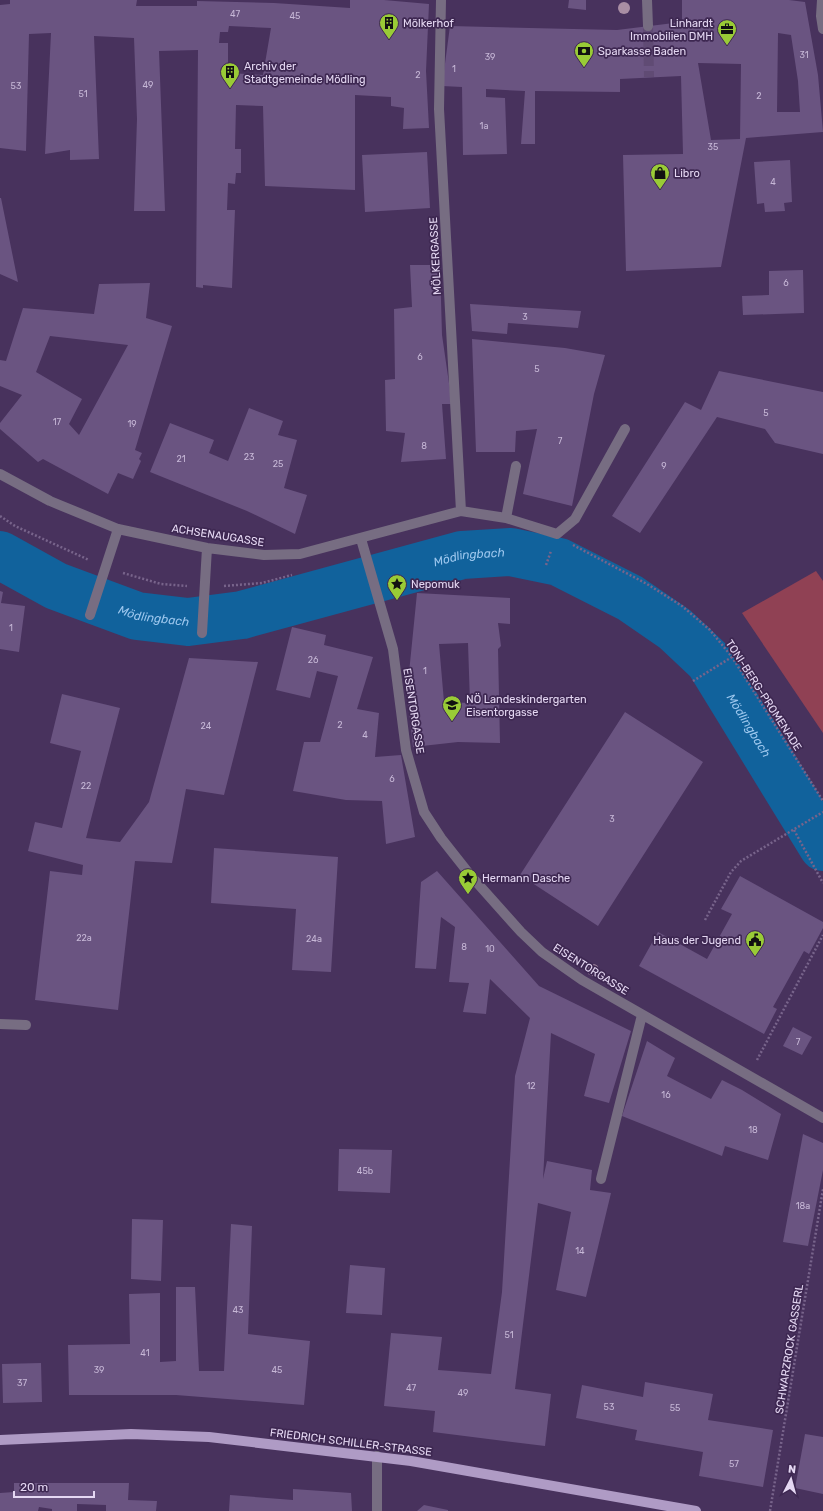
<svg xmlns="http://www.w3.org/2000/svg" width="823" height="1511" font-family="Rubik,sans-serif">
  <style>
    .green { fill: #904154 }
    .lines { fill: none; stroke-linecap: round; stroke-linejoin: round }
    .river { stroke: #11629c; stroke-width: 48 }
    .building { fill: #6a5481; fill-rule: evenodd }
    .minor-tunnel { stroke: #604b74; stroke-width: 10; stroke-dasharray: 10 5; stroke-linecap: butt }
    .path { stroke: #78648b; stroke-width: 2.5; stroke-dasharray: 2 2; stroke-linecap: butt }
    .minor { stroke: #776d82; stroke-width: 10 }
    .major { stroke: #af9bc5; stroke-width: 10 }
    .tree { fill: #a98ea4 }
    .labels { text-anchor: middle; stroke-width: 3.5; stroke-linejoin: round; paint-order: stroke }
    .number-label { font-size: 9px; fill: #c6b7d6 }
    .poi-label { font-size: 11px; fill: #e5d8f3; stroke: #3e2852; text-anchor: start }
    .street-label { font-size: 11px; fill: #e5d8f3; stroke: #3e2852 }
    .water-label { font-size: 12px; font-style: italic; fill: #9dc7ee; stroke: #3e2852 }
  </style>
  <rect width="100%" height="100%" fill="#48325d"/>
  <path class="green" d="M816 571 823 581V733L742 613Z"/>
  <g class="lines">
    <path class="river" id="s1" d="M0 555 56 586 137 616 188 622 242 615 462 555 511 552 559 562 630 598 675 629 709 661 823 847"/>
  </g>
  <path class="building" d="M10 0H137L136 6H197V1L274 3 350 8V0H384L429 4 426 71 429 128 403 129 404 108 391 106V97L355 95V190L265 186 263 106 236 105 235 149H241V173H236L235 184 228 183 227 210H235L232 288 203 285V288L196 287 198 50 159 51 165 211H134L137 119 134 38 94 36 99 159 70 160V150L45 154 51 33 29 34 26 151 0 148V5L10 4ZM229 26 271 28 263 75 228 73V43H219L220 32H228Z
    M569 0H586V10L568 8Z
    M682 0H789L805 2 818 75 823 132 746 138 721 267 626 271 623 155 683 154 681 76 620 79V92L535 91V144H521L525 91 486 89V97L505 98 507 154 463 155 462 87 442 86 450 26 617 30 682 22ZM778 33 791 35 798 81 800 112H777ZM698 63 741 64 740 139 711 140Z
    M427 152 430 208 365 212 362 155Z
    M790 160 792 202 784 203 785 211 765 212 764 203 757 204 754 162Z
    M0 198H1L18 282 0 274Z
    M410 265H440L442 335 452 404H442L446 459 401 462 405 433 386 431 385 380 395 379 394 309 412 307Z
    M803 270 804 313 743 315 742 296 769 295V271Z
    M150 283 146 318 172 326 135 450 142 453 139 459 141 461 133 479 118 473 108 494 43 459 38 462 0 429V423L22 395 0 386V360L6 361 23 308 94 314 99 284ZM50 336 128 345 79 435 69 424 82 399 36 372Z
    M470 304 581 311 578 328 508 323 507 334 472 331Z
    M472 339 565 348 605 355 594 394 572 506 523 494 537 429 516 431 515 452H476Z
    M719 371 823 392V454L775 443 765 429 717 417 640 533 612 516 685 402 701 410Z
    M249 408 283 421 278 435 297 440 284 488 307 495 295 534 247 511 150 472 170 423 214 440 209 453 228 461Z
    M0 591 3 592 1 603 25 606 19 652 0 649Z
    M417 593 510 598V624L498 623 501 646 498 649 500 743 458 742 413 747 407 693ZM468 643 470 703 444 702 439 644Z
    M292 627 326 635 324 645 373 657 357 709 379 713 375 757 401 755 415 837 386 844 382 801 346 800 293 791 304 742H320L338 676 317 671 310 698 276 690Z
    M189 658 258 662 224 795 186 789 172 863 135 861 118 1010 35 1000 50 871 82 875 83 865 28 851 35 822 62 828 81 751 50 743 62 694 120 708 86 838 120 842 149 802Z
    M625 712 703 762 598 926 520 875Z
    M214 848 338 857 331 972 292 970 296 909 211 903Z
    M437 871 539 986 631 1031 609 1103 584 1096 595 1054 551 1033 543 1179 547 1161 592 1170 590 1190 611 1193 586 1297 556 1290 571 1212 538 1203 515 1389 551 1394 545 1446 433 1432 435 1411 384 1406 391 1333 442 1337 438 1370 491 1374 502 1292 515 1076 530 1018 490 979 486 1014 463 1012 469 983 449 982 455 927 441 917 436 969 415 968 421 882Z
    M740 876 823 922V928L809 954 804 951 773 1007 777 1009 764 1034 639 966 658 932 707 959 732 914 721 909Z
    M793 1027 812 1037 802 1055 783 1046Z
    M647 1041 675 1058 667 1076 711 1099 722 1080 742 1090 781 1114 768 1160 725 1146 722 1156 622 1116Z
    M803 1134 823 1143V1170L808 1246 783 1242Z
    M339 1149 392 1150 390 1193 338 1191Z
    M132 1219 163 1220 161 1281 131 1279Z
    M231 1224 252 1226 248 1334 310 1341 304 1405 176 1395H69L68 1345 130 1344 129 1294 160 1293V1362L176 1361V1287H195L199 1371H224Z
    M350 1265 385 1268 382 1315 346 1313Z
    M41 1363 42 1402 3 1403 2 1364Z
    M645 1382 713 1394 708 1420 773 1430 763 1487 699 1476 703 1452 635 1440 637 1430 576 1418 582 1385 643 1397Z
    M805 1434 823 1437V1494L795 1488Z
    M14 1483H129L128 1500 157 1501 156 1511H106V1505L77 1504V1511H52V1509L39 1507 38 1511H0V1493L14 1492Z
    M293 1489 351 1493 352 1511H229L230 1495 293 1500Z
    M424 1505 448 1510V1511H417Z"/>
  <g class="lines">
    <path class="minor-tunnel" d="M648 26 649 77"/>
    <path class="path" d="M0 516 15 526 89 560
      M573 545 647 584 682 606 710 630 732 657 823 801
      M546 565 551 551
      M123 573 161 584 187 586
      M224 586 262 583 292 575
      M693 681 732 657
      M794 830 823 883
      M705 920 731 872 741 861 823 812
      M757 1060 823 935
      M770 1511 823 1189"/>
    <path class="minor" d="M441 0 439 109 461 511
      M647 0 648 26
      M822 0 821 16 823 29
      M0 474 50 501 118 529 207 548 264 555 300 554 461 511 506 518 557 534 575 519 625 429
      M506 518 516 466
      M361 539 393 649 406 750 424 812 441 838 471 876 521 932 542 952 582 980 823 1118
      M90 615 118 529
      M202 633 207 548
      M0 1024 26 1025
      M601 1179 642 1015
      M377 1511V1456"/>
    <path class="major" d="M0 1440 131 1434 209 1437 411 1461 696 1511"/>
  </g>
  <g class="tree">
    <circle cx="624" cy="8" r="6"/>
    <circle cx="593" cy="970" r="6"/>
  </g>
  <defs>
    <symbol id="building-pin" viewBox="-11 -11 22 30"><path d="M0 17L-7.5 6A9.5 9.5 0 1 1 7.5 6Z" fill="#99cb36" stroke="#3e2852"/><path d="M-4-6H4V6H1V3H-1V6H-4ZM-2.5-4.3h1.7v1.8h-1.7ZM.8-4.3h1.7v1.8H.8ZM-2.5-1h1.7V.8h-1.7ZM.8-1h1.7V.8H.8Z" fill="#111"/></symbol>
    <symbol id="office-pin" viewBox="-11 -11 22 30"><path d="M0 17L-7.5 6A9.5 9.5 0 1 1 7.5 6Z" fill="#99cb36" stroke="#3e2852"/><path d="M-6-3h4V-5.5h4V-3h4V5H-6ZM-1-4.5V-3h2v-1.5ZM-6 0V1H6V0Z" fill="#111"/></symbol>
    <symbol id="bank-pin" viewBox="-11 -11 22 30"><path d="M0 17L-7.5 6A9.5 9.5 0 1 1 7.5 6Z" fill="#99cb36" stroke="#3e2852"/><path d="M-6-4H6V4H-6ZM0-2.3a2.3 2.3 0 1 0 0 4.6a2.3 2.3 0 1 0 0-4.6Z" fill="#111"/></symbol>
    <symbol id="shop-pin" viewBox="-11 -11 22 30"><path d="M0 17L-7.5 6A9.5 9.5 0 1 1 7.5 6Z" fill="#99cb36" stroke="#3e2852"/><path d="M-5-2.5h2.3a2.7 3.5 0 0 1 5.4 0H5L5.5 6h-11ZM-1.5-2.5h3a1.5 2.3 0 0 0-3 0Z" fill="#111"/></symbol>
    <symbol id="sight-pin" viewBox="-11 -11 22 30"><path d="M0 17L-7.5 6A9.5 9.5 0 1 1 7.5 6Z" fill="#99cb36" stroke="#3e2852"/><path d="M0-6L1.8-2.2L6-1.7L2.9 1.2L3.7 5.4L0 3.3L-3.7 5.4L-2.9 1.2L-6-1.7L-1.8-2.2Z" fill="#111"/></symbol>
    <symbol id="school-pin" viewBox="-11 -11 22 30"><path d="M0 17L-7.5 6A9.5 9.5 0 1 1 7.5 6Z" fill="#99cb36" stroke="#3e2852"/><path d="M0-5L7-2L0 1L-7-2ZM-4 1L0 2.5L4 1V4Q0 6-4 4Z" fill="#111"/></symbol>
    <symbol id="civic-pin" viewBox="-11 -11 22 30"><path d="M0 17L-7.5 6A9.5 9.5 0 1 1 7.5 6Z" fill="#99cb36" stroke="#3e2852"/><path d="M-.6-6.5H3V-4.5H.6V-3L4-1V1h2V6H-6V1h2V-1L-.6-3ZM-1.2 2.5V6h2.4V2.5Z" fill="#111"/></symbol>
  </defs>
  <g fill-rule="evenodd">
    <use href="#building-pin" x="378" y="12" width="22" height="30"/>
    <use href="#office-pin" x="716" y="18" width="22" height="30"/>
    <use href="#bank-pin" x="573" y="40" width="22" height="30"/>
    <use href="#building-pin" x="219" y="61" width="22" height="30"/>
    <use href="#shop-pin" x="649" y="162" width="22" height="30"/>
    <use href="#sight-pin" x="386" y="573" width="22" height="30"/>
    <use href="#school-pin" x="441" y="694" width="22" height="30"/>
    <use href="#sight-pin" x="457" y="867" width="22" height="30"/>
    <use href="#civic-pin" x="744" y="929" width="22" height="30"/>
  </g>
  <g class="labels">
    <g class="number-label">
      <text x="235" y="17">47</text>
      <text x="295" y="19">45</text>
      <text x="804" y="58">31</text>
      <text x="490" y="60">39</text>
      <text x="454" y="72">1</text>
      <text x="418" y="78">2</text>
      <text x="148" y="88">49</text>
      <text x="16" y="89">53</text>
      <text x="83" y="97">51</text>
      <text x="759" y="99">2</text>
      <text x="484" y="129">1a</text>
      <text x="713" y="150">35</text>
      <text x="773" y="185">4</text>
      <text x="786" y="286">6</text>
      <text x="525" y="320">3</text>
      <text x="420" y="360">6</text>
      <text x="537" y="372">5</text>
      <text x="766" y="416">5</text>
      <text x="57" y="425">17</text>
      <text x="132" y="427">19</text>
      <text x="560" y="444">7</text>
      <text x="424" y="449">8</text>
      <text x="249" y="460">23</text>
      <text x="181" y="462">21</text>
      <text x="278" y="467">25</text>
      <text x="664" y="469">9</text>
      <text x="11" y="631">1</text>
      <text x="313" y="663">26</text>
      <text x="425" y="674">1</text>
      <text x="340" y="728">2</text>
      <text x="206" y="729">24</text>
      <text x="365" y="738">4</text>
      <text x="392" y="782">6</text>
      <text x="86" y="789">22</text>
      <text x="612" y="822">3</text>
      <text x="84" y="941">22a</text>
      <text x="314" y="942">24a</text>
      <text x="464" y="950">8</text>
      <text x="490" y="952">10</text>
      <text x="798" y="1045">7</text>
      <text x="531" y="1089">12</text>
      <text x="666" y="1098">16</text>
      <text x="753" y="1133">18</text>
      <text x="365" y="1174">45b</text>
      <text x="803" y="1209">18a</text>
      <text x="580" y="1254">14</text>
      <text x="238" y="1313">43</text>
      <text x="509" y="1338">51</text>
      <text x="145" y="1356">41</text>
      <text x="99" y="1373">39</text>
      <text x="277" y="1373">45</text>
      <text x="22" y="1386">37</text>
      <text x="411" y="1391">47</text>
      <text x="463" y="1396">49</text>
      <text x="609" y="1410">53</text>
      <text x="675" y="1411">55</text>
      <text x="734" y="1467">57</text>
    </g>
    <g class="poi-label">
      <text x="403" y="27">Mölkerhof</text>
      <text x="713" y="27" text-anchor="end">Linhardt<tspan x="713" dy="13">Immobilien DMH</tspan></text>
      <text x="598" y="55">Sparkasse Baden</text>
      <text x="244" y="70">Archiv der<tspan x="244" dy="13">Stadtgemeinde Mödling</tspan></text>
      <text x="674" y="177">Libro</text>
      <text x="411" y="588">Nepomuk</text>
      <text x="466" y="703">NÖ Landeskindergarten<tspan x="466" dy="13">Eisentorgasse</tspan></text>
      <text x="482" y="882">Hermann Dasche</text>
      <text x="741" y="944" text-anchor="end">Haus der Jugend</text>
    </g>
    <g class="street-label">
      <text transform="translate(435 256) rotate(-93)" y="4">MÖLKERGASSE</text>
      <text transform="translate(218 535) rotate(9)" y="4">ACHSENAUGASSE</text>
      <text transform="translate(764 695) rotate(57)" y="4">TONI-BERG-PROMENADE</text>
      <text transform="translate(414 711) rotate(81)" y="4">EISENTORGASSE</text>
      <text transform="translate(591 969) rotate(32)" y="4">EISENTORGASSE</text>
      <text transform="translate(789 1349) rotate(-81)" y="4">SCHWARZROCK GASSERL</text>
      <text transform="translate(351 1442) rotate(7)" y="4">FRIEDRICH SCHILLER-STRASSE</text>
    </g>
    <g class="water-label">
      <text dy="4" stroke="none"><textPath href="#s1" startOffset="491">Mödlingbach</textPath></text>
      <text dy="4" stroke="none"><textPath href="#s1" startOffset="167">Mödlingbach</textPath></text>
      <text dy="4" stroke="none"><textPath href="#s1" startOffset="839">Mödlingbach</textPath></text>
    </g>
  </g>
  <g transform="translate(791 1479) rotate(6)" stroke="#3e2852" stroke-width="3" paint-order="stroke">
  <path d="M0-3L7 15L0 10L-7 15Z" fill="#e5d8f3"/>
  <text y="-6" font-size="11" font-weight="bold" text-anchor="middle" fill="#e5d8f3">N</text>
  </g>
  <path d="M14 1491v6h80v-6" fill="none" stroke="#e5d8f3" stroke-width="2"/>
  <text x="20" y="1491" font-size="12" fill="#e5d8f3" stroke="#3e2852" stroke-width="3" paint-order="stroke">20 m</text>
</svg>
